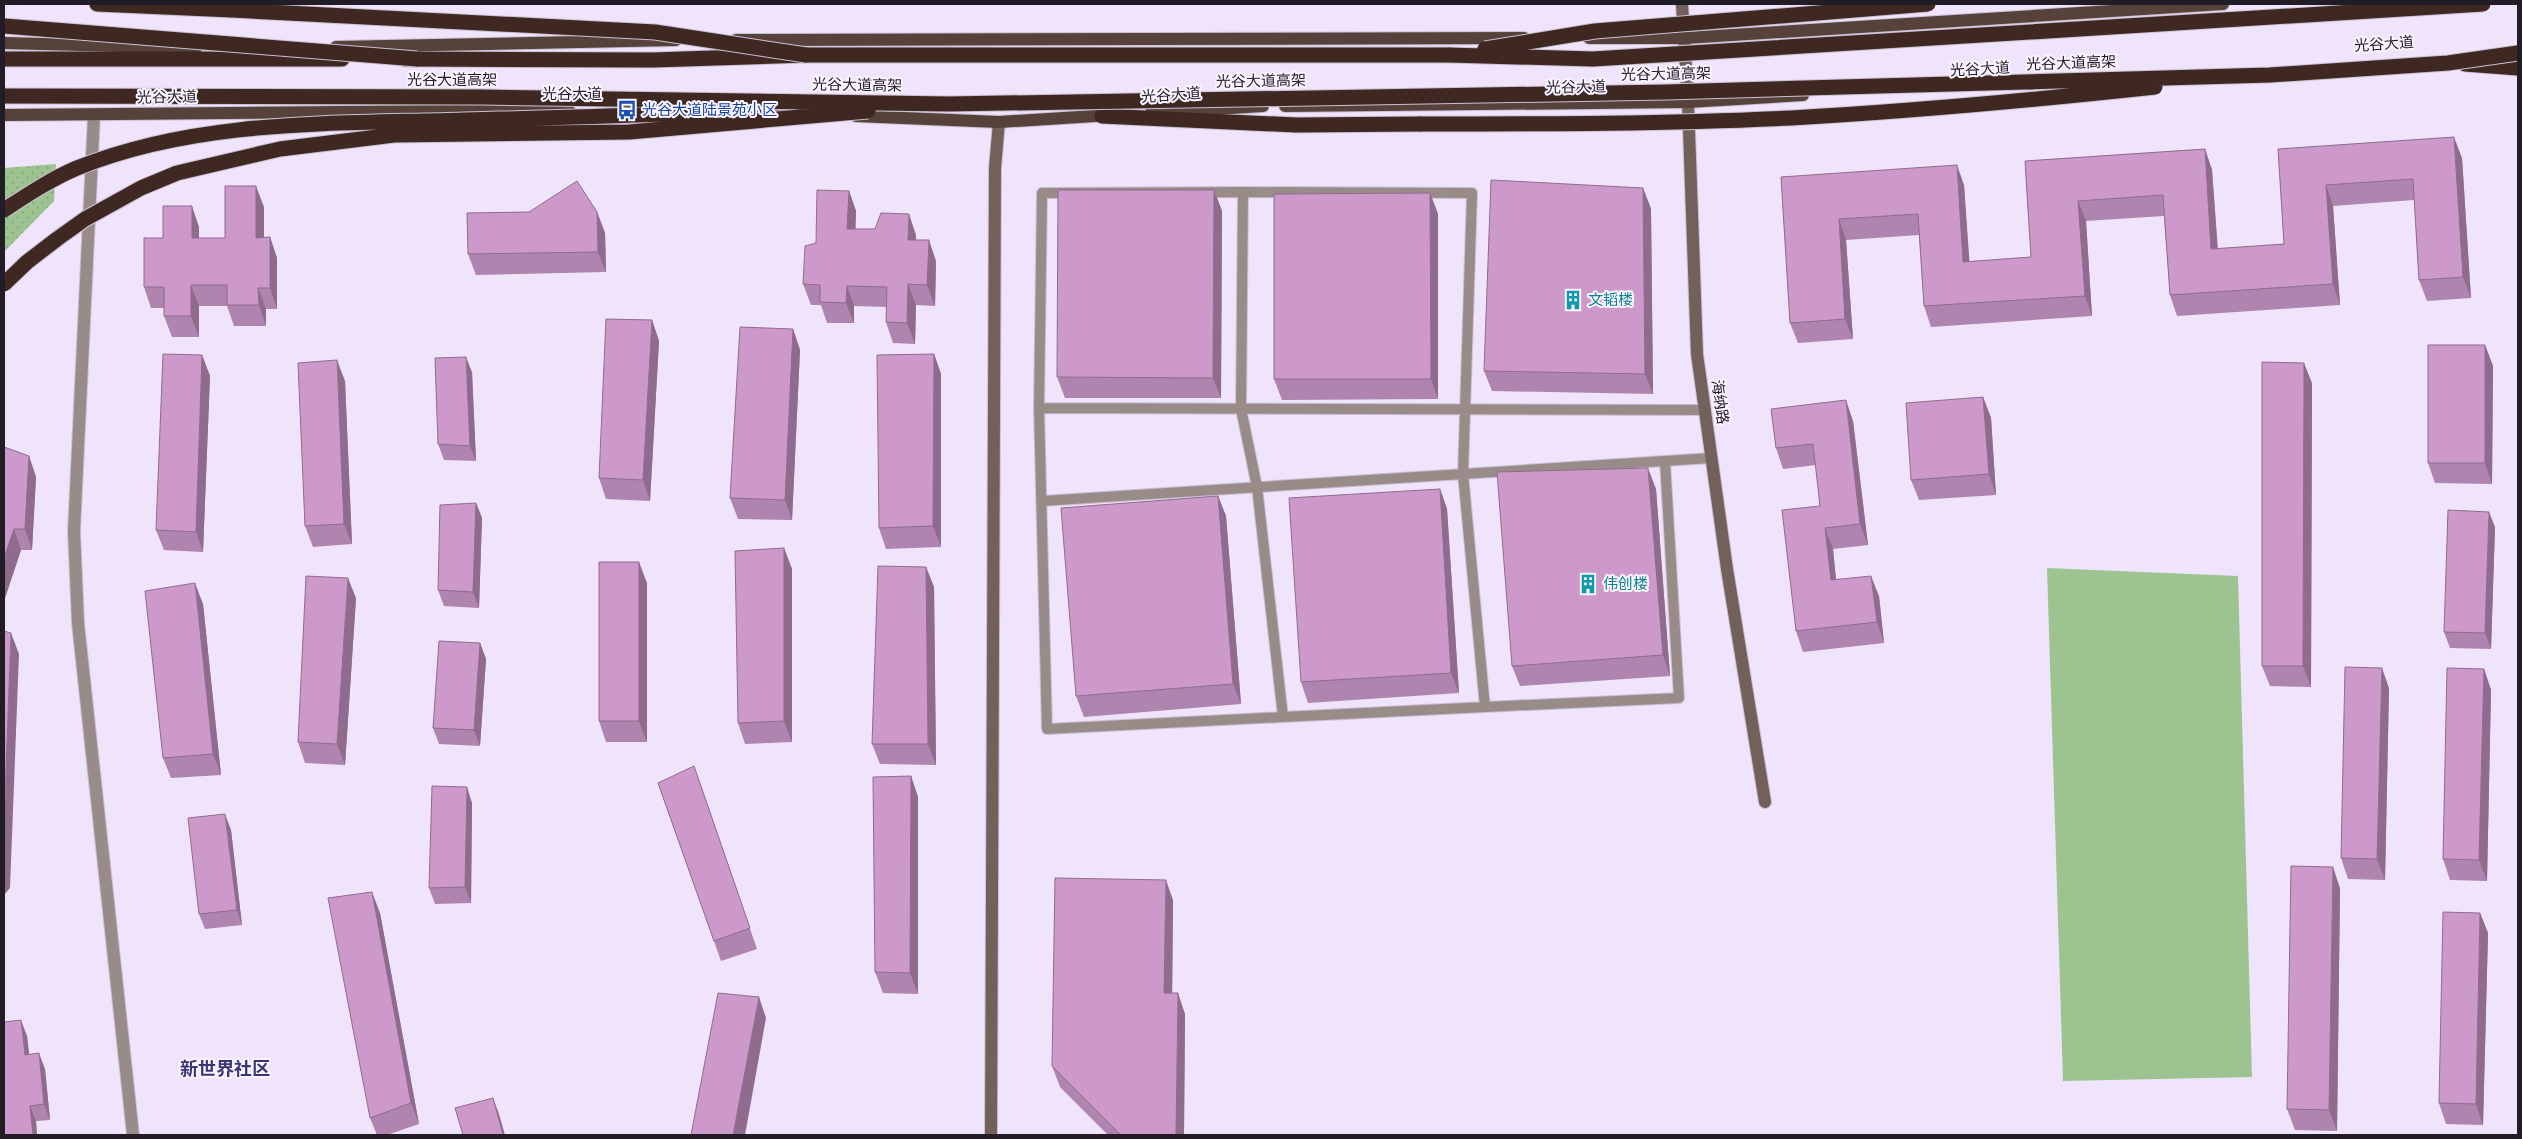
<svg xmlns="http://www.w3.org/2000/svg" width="2522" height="1139" font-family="'Titillium Web','Noto Sans SC',sans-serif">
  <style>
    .grass { fill: url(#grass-dots) }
    .pitch { fill: #9cc390 }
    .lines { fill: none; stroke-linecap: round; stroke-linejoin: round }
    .lane-casing { stroke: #cbc0d6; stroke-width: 12 }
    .street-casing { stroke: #cbc0d6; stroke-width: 14 }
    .secondary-casing { stroke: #cbc0d6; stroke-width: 14 }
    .primary-casing { stroke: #cbc0d6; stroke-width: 14 }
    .highway-casing { stroke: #cbc0d6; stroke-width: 17 }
    .lane { stroke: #998c88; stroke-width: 10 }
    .street { stroke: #998c88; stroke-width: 12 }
    .secondary { stroke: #72605b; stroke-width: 12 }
    .primary { stroke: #56423b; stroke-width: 12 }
    .highway { stroke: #3f2821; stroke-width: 15 }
    .highway-bridge-casing { stroke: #cbc0d6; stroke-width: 17; stroke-linecap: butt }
    .highway-bridge { stroke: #3f2821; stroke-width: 15 }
    .wall { fill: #af84ae }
    .shaded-wall { fill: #8f6b8d }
    .building { fill: #cc99ca; stroke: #8f6b8d }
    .labels { text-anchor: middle; stroke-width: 4; stroke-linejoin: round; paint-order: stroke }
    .street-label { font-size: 15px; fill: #211c25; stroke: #f9f4ff }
    .transit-label { font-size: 15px; fill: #164399; stroke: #f9f4ff; text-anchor: start }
    .culture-label { font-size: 15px; fill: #0d838f; stroke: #f9f4ff; text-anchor: start }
    .quarter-label { font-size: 18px; font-weight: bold; fill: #393571; stroke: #f9f4ff }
  </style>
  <defs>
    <pattern id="grass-dots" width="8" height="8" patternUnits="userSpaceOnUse" patternTransform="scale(1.25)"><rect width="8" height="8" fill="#9cc390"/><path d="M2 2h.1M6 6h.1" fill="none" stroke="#86a77c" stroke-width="1.8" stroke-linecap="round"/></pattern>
  </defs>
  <rect width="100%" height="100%" fill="#f0e4fd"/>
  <path class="grass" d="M56 164 54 201 4 252V168Z"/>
  <path class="pitch" d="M2047 568 2238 576 2252 1077 2063 1081Z"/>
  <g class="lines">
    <defs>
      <path id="lane" d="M1243 192 1241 409 1257 487 1283 717 1047 729 1039 408 1042 193Z
        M1243 192 1472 193 1463 474 1485 707 1283 717
        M1039 408 1705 410
        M1042 501 1711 458
        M1485 707 1679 698 1665 461"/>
      <path id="street" d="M94 115 74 531 78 623 133 1135"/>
      <path id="secondary" d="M1682 4 1688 102 1697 354 1727 569 1765 802
        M991 1135 995 168 999 122"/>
      <path id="primary" d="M1589 38H1685L2223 4
        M736 40 1524 38
        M4 43 196 48
        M336 47 676 40
        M1285 106 1688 102 1803 95
        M741 112 781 113
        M1151 113 1263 106
        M4 115 569 110
        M856 116 999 122 1111 115"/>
      <path id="highway" d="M97 4 232 10
        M4 59H342
        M405 59 653 60 806 55H1449
        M2465 64 2518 68
        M1102 116 1296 125 1421 124"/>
    </defs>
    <use href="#lane" class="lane-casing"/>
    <use href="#street" class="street-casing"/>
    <use href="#secondary" class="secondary-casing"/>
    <use href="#primary" class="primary-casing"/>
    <use href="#highway" class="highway-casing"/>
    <use href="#lane" class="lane"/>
    <use href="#street" class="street"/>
    <use href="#secondary" class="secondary"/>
    <use href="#primary" class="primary"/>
    <use href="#highway" class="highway"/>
    <defs>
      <path id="highway-bridge" d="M232 10 655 32 806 55
        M4 26 417 59
        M1485 49 1595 31 1928 4
        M1449 55 1593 59 2483 4
        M4 96 481 97 949 104 1667 92 2270 75 2448 63 2518 53
        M1421 124C1544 124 1668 124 1791 118 1913 111 2034 100 2155 87
        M4 210C27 195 51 179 77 168 198 119 335 124 463 120 559 118 655 114 750 111
        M4 284 27 262 57 239 85 219 141 188 177 173 280 149 394 135 629 132 868 111"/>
    </defs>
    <use href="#highway-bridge" class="highway-bridge-casing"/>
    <use href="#highway-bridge" class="highway-bridge"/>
  </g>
  <path class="wall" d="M2205 149 2212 170 2218 249 2284 244 2278 149 2462 158 2471 298 2427 301 2419 280 2414 200 2333 206 2340 305 2177 316 2170 295 2164 216 2086 221 2092 316 1931 327 1924 306 1919 235 1846 240 1853 339 1798 343 1790 323 1781 177 1964 185 1969 262 2031 257 2025 161Z
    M1643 188 1651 209 1653 394 1492 391 1484 371Z
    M1214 190 1222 211 1221 398H1065L1057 377Z
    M849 191 856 211 855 229 916 235V240L936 261 935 306 916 305 915 344 893 343 886 322V307L854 306V323H827L821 305H811L803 284 816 243Z
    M1430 193 1438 214V399L1282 400 1274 379Z
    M264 207V237H270L277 258V309H266V326H234L227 306H199V337H172L164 316V308H151L144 287 163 238 199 227V238H225Z
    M597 212 605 233 606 272 476 275 468 254Z
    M652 320 659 341 650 501 606 499 599 478Z
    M793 329 800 350 792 520 738 519 730 498Z
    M2485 345 2493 366 2492 484 2435 483 2428 463Z
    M934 354 941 374V547L886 549 879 528Z
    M202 355 210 376 203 552 164 550 156 530Z
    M472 372 476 461 444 460 438 444Z
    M345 381 352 544 313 547 305 526Z
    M2312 383 2311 687 2270 686 2262 666Z
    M1983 397 1991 418 1996 495 1919 500 1911 480Z
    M1853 421 1868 545 1833 549 1836 579 1879 596 1884 643 1803 652 1796 631 1820 506 1816 465 1783 469 1776 448Z
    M4 447 29 456 36 477 32 550H21L4 601Z
    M1440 489 1447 509 1459 693 1308 703 1301 682Z
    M1656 489 1670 676 1520 686 1512 666Z
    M1218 496 1226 516 1241 704 1084 717 1076 696Z
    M476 503 482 518 479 608 444 606 438 590Z
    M2495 527 2491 649 2450 648 2444 632Z
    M784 548 792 569V742L745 744 738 723Z
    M926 567 934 587 936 765 880 764 872 744Z
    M647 583V742H606L599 721Z
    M356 598 345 765 305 763 298 742Z
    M203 604 221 775 171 778 163 758Z
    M480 643 486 659 480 746 439 744 433 728Z
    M2484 669 2491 690 2487 881 2450 880 2443 859Z
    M2389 688 2385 880 2348 879 2341 858Z
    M911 776 918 797V994L883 993 875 972Z
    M658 783 701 786 757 949 721 961Z
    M472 803 471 903 435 904 429 888Z
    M231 830 242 925 205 929 199 914Z
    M2340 888 2337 1131 2295 1130 2287 1109Z
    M1173 900 1172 993 1185 1014 1184 1135H1108L1060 1087 1052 1066Z
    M380 913 419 1124 387 1135H377L370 1118Z
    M2480 913 2488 933 2483 1125 2446 1124 2439 1103Z
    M27 1036 29 1054 45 1069 50 1120 36 1121 37 1135H4Z"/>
  <path class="shaded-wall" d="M2454 137 2462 158 2471 298 2463 277Z
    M2205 149 2212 170 2219 270 2211 249Z
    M1957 165 1964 185 1971 283 1963 262Z
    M2326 185 2333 206 2340 305 2333 284Z
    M256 186 264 207V258L256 238Z
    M1643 188 1651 209 1653 394 1645 374Z
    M1214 190 1222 211 1221 398 1213 378Z
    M849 191 856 211 855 249 847 229Z
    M1430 193 1438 214V399L1431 379Z
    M2078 201 2086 221 2092 316 2085 296Z
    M192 206 199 227V258L192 238Z
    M597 212 605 233 606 272 598 252Z
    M909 214 916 235 915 260 908 240Z
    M1839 219 1846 240 1853 339 1845 319Z
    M270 237 277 258V309L270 288Z
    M929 240 936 261 935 306 927 285Z
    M908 284 916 305 915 344 907 323Z
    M191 285 199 306V337L191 316Z
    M847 286 854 306V323L846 303Z
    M258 288 266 309V326L259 305Z
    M652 320 659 341 650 501 643 480Z
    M793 329 800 350 792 520 785 500Z
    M2485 345 2493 366 2492 484 2485 463Z
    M934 354 941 374V547L933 526Z
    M202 355 210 376 203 552 196 532Z
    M466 357 472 372 476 461 470 446Z
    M337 360 345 381 352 544 344 524Z
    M2304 363 2312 383 2311 687 2303 666Z
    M1983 397 1991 418 1996 495 1989 474Z
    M1846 400 1853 421 1868 545 1860 524Z
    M29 456 36 477 32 550 25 529Z
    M1648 468 1656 489 1670 676 1663 655Z
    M1440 489 1447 509 1459 693 1451 673Z
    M1218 496 1226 516 1241 704 1233 684Z
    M476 503 482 518 479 608 473 592Z
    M2489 512 2495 527 2491 649 2485 633Z
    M1825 528 1833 549 1838 601 1831 580Z
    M14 529 21 550 4 601V558Z
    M784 548 792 569V742L784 721Z
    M639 562 647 583V742L639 721Z
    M926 567 934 587 936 765 928 744Z
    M1871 576 1879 596 1884 643 1877 622Z
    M348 578 356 598 345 765 337 744Z
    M195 583 203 604 221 775 213 754Z
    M11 633 19 654 10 888 4 895V827Z
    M480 643 486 659 480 746 474 730Z
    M2382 668 2389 688 2385 880 2377 859Z
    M2484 669 2491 690 2487 881 2479 860Z
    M911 776 918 797V994L910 973Z
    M467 787 472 803 471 903 465 887Z
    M225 814 231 830 242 925 237 910Z
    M2333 867 2340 888 2337 1131 2329 1110Z
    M1166 880 1173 900 1172 1014 1164 993Z
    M372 892 380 913 419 1124 411 1103Z
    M2480 913 2488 933 2483 1125 2476 1104Z
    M1178 993 1185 1014 1184 1135H1176Z
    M759 997 766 1018 745 1135H733Z
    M21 1020 27 1036 31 1070 25 1055Z
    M39 1053 45 1069 50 1120 44 1104Z
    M493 1098 499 1114 505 1135H503Z
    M30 1106 36 1121 37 1135H33Z"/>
  <path class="building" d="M2454 137 2463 277 2419 280 2413 179 2326 185 2333 284 2170 295 2163 195 2078 201 2085 296 1924 306 1918 214 1839 219 1845 319 1790 323 1781 177 1957 165 1963 262 2031 257 2025 161 2205 149 2211 249 2284 244 2278 149Z
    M1491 180 1643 188 1645 374 1484 371Z
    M577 181 597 212 598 252 468 254 467 213 529 212Z
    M225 186H256V238L270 237V288H258L259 305H227V285H191V316H164V287H144V238H163V206H192V238H225Z
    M817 190 849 191 847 229H875L881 213 909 214 908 240H929L927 285 908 284 907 323 886 322 887 287 847 286 846 303 820 302V285L803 284 805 246 816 243Z
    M1058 190H1214L1213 378 1057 377Z
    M1430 193 1431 379H1274V194Z
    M606 319 652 320 643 480 599 478Z
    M740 327 793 329 785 500 730 498Z
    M2428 345H2485V463H2428Z
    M163 354 202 355 196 532 156 530Z
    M934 354 933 526 879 528 877 355Z
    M466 357 470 446 438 444 435 358Z
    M337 360 344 524 305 526 298 363Z
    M2262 362 2304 363 2303 666H2262Z
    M1983 397 1989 474 1911 480 1906 403Z
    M1846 400 1860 524 1825 528 1831 580 1871 576 1877 622 1796 631 1782 510 1820 506 1813 444 1776 448 1771 409Z
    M4 447 29 456 25 529H14L4 558Z
    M1648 468 1663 655 1512 666 1497 472Z
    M1440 489 1451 673 1301 682 1289 498Z
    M1218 496 1233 684 1076 696 1061 508Z
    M476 503 473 592 438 590 440 505Z
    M2448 510 2489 512 2485 633 2444 632Z
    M784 548V721L738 723 735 551Z
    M599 562H639V721H599Z
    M878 566 926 567 928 744H872Z
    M306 576 348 578 337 744 298 742Z
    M195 583 213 754 163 758 145 591Z
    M4 631 11 633 4 827Z
    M439 641 480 643 474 730 433 728Z
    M2345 667 2382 668 2377 859 2341 858Z
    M2447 668 2484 669 2479 860 2443 859Z
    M694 766 750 928 714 941 658 783Z
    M911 776 910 973 875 972 873 777Z
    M432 786 467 787 465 887 429 888Z
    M225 814 237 910 199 914 188 818Z
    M2291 866 2333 867 2329 1110 2287 1109Z
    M1055 878 1166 880 1164 993H1178L1176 1135H1121L1052 1066Z
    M372 892 411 1103 370 1118 328 898Z
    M2443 912 2480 913 2476 1104 2439 1103Z
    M718 993 759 997 733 1135H691Z
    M21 1020 25 1055 39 1053 44 1104 30 1106 33 1135H4V1022Z
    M493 1098 503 1135H463L455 1108Z"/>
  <defs>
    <symbol id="bus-bare" viewBox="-9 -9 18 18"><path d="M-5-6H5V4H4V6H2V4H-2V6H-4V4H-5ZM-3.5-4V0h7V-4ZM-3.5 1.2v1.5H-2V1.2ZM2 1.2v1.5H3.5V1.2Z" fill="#1a4fb4" stroke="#f9f4ff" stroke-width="2.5" paint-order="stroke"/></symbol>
    <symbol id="building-bare" viewBox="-9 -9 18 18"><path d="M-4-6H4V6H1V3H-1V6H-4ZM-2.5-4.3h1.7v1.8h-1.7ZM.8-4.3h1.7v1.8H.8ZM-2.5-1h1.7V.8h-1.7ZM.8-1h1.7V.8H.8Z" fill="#0f9aa8" stroke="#f9f4ff" stroke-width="2.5" paint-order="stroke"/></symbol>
  </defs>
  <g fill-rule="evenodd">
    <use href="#bus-bare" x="613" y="96" width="28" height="28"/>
    <use href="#building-bare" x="1559" y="286" width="28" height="28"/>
    <use href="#building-bare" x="1574" y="570" width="28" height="28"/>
  </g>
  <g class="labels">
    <g class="street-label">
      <text transform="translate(2384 44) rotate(-4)" y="5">光谷大道</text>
      <text transform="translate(2071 63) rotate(-2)" y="5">光谷大道高架</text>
      <text transform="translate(1980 69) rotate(-3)" y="5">光谷大道</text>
      <text transform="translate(1666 74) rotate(-1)" y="5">光谷大道高架</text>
      <text x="452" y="85">光谷大道高架</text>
      <text transform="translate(1261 81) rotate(-1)" y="5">光谷大道高架</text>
      <text transform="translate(857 85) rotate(1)" y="5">光谷大道高架</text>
      <text transform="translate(1576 87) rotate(-1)" y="5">光谷大道</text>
      <text x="572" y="99">光谷大道</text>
      <text transform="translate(1171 95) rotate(-4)" y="5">光谷大道</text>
      <text transform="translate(167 97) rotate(-1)" y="5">光谷大道</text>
      <text transform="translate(1720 402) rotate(82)" y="5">海纳路</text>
    </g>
    <g class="transit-label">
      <text x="642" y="115">光谷大道陆景苑小区</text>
    </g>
    <g class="culture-label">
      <text x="1588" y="305">文韬楼</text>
      <text x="1603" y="589">伟创楼</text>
    </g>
    <g class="quarter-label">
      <text x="225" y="1075">新世界社区</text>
    </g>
  </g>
  <rect width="2522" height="1139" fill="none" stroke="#211c25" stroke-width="10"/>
</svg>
